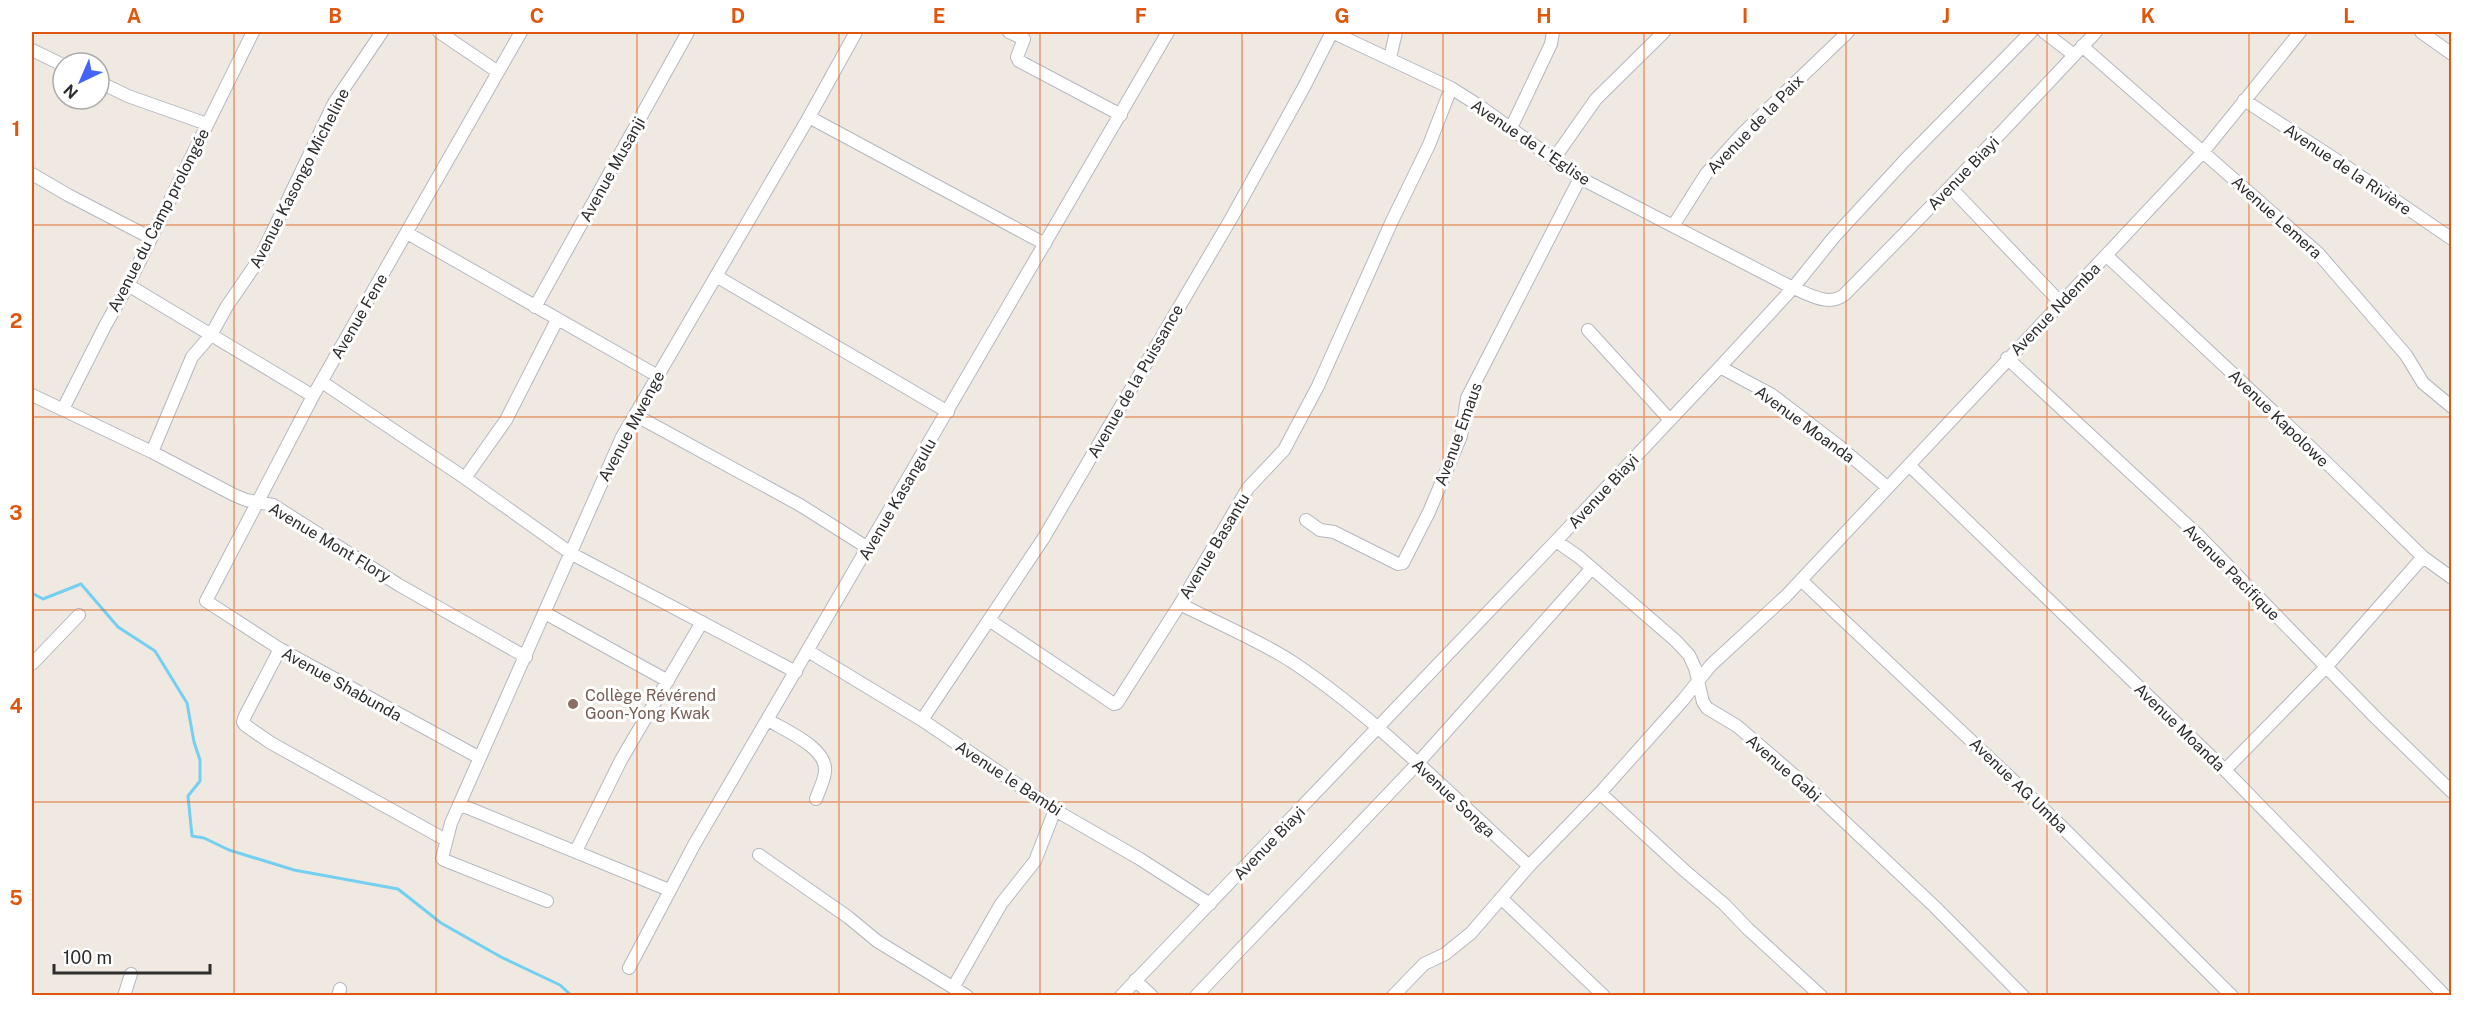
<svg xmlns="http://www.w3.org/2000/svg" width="2483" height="1027" font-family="'Public Sans',sans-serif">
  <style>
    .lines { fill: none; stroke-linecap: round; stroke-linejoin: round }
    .stream { stroke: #75cff0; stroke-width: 3 }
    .minor-casing { stroke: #b4b7c1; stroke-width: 14 }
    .minor { stroke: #fff; stroke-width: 12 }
    .grid { fill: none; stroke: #df570e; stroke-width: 1.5; stroke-opacity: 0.55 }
    .education-dot { fill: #8d6e63; stroke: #fff; stroke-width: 2 }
    .labels { text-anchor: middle; stroke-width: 6; stroke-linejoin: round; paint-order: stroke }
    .street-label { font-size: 16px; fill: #2e2e2e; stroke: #fff }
    .education-label { font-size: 16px; fill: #785e54; stroke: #fff; text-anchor: start }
    .neatline { fill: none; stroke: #df570e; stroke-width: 2 }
    .grid-label { font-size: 20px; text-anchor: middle; font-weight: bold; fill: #df570e }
  </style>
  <rect width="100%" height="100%" fill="#efe9e1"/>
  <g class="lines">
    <path class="stream" d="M32 593 43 599 81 584 118 627 155 651 187 703 194 742 200 760V781L188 796 192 836 204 838 229 850 294 870 398 889 441 923 501 957 560 985 572 996"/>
    <defs>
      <path id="minor" d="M439 32 498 72
        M1009 32 1024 39 1017 57 1019 61 1121 115
        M1332 32 1451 88 1478 105 1580 178 1793 288C1809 294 1828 307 1844 295L1950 187 2096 32
        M2044 32 2074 55
        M2421 32 2452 54
        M2082 46 2318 253 2406 355 2423 383 2452 407
        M32 50 63 65
        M1390 58 1396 32
        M99 82 128 96 207 124
        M2244 100 2341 163 2452 239
        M809 117 1045 244
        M1511 128 1551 44 1553 32
        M1553 160 1596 99 1664 32
        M32 174 68 195 151 238
        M1950 187 2060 302
        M1673 226 1706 174 1743 133 1848 32
        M407 233 656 375
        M2107 256 2294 431 2423 557 2452 578
        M716 276 948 412
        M128 285 313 396
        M535 307 688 32
        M1588 330 1670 420
        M2007 358 2198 535 2374 716 2452 792
        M1720 367 1772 395 1839 446 1887 487
        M322 382 465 478 572 554 796 672
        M32 395 152 452 234 495 246 500 273 505 399 585 526 657
        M63 409 105 326 128 285 253 32
        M635 415 800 505 868 548
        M152 452 192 357 211 335 227 306 260 258 334 103 382 32
        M1909 465 2225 770 2445 996
        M465 478 506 420 557 320
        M1306 520 1320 530 1334 532 1398 564 1403 563 1429 512 1461 436 1467 398 1580 178
        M1556 541 1579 557 1676 641 1689 655 1695 668 1703 702 1707 708 1737 726 1809 788 1935 907 2023 996
        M1801 580 2055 820 2232 996
        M1180 604C1217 623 1259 640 1294 663 1380 721 1452 797 1529 866
        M545 613 668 681
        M989 620 1114 704 1117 703 1180 604 1248 488 1284 450 1318 386 1392 221 1429 145 1451 88
        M280 649 245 716 243 722 245 725 271 743 446 840
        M808 651 922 720 1055 810 1140 859 1210 904
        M32 664 79 615
        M768 720C786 731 828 748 825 772 824 781 819 790 816 799
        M922 720 1043 539 1232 217 1304 87 1332 32
        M480 758 280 649 206 601 313 396 521 32
        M2225 770 2326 667 2423 557
        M1600 793 1685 871 1724 904 1748 929 1821 996
        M461 805 669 890
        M576 851 621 760 702 622
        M759 855 848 917 877 941 967 996
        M1501 898 1604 996
        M547 901 444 860 442 858 451 823 622 437 809 117 856 32
        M629 968 694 845 1168 32
        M1135 980 1152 996
        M954 986 1001 904 1035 861 1055 810
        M124 996 131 974
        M338 996 340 989
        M1121 996 1556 541 1720 367 1793 288 1834 237 1905 160 2031 32
        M1196 996 1417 764 1592 568
        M1393 996 1424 964 1445 954 1471 933 1529 866 1600 793 1683 700 1711 665 1786 596 2203 152 2300 32"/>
    </defs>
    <use href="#minor" class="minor-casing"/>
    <use href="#minor" class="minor"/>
  </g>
  <path class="grid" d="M234 32V996M436 32V996M637 32V996M839 32V996M1040 32V996M1242 32V996M1443 32V996M1644 32V996M1846 32V996M2047 32V996M2249 32V996M32 225H2452M32 417H2452M32 610H2452M32 802H2452"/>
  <circle class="education-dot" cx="573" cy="704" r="6"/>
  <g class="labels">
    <g class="street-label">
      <text transform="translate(1755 124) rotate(-46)" y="6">Avenue de la Paix</text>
      <text transform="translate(1531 142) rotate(34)" y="6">Avenue de L'Eglise</text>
      <text transform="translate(612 169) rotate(-61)" y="6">Avenue Musanji</text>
      <text transform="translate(2348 169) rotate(34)" y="6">Avenue de la Rivière</text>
      <text transform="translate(1963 173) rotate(-46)" y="6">Avenue Biayi</text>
      <text transform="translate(299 178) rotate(-63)" y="6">Avenue Kasongo Micheline</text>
      <text transform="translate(2277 217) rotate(42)" y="6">Avenue Lemera</text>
      <text transform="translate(158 220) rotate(-63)" y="6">Avenue du Camp prolongée</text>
      <text transform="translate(2055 309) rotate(-46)" y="6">Avenue Ndemba</text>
      <text transform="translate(359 316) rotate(-60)" y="6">Avenue Fene</text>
      <text transform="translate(1135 381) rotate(-60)" y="6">Avenue de la Puissance</text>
      <text transform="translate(2279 418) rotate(44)" y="6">Avenue Kapolowe</text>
      <text transform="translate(1805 424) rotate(36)" y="6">Avenue Moanda</text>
      <text transform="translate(631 426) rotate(-62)" y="6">Avenue Mwenge</text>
      <text transform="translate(1458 434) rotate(-70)" y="6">Avenue Emaus</text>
      <text transform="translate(1603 491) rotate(-47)" y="6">Avenue Biayi</text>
      <text transform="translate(897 499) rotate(-60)" y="6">Avenue Kasangulu</text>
      <text transform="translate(330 542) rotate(31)" y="6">Avenue Mont Flory</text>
      <text transform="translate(1214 546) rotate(-59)" y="6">Avenue Basantu</text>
      <text transform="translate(2232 572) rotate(45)" y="6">Avenue Pacifique</text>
      <text transform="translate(342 684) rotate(29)" y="6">Avenue Shabunda</text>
      <text transform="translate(2180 727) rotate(44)" y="6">Avenue Moanda</text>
      <text transform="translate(1784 768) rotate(41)" y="6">Avenue Gabi</text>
      <text transform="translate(1009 778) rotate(33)" y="6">Avenue le Bambi</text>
      <text transform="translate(2019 785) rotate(44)" y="6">Avenue AG Umba</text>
      <text transform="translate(1454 798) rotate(43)" y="6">Avenue Songa</text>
      <text transform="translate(1269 843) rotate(-46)" y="6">Avenue Biayi</text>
    </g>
    <g class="education-label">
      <text x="585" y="701">Collège Révérend<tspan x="585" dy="18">Goon-Yong Kwak</tspan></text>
    </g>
  </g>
  <rect width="2483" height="1027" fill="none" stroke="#ffffff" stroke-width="66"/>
  <g transform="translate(81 81) rotate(224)"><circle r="28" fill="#ffffff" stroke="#ababab" stroke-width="1.5"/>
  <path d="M0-4.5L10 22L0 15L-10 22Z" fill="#4264fb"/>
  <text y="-9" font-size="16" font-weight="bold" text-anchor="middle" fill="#2e2e2e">N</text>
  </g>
  <path d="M54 964v9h156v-9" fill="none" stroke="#2e2e2e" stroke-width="3"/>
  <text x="63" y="964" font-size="18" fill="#2e2e2e" stroke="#ffffff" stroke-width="4.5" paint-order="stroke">100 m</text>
  <rect x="33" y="33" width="2417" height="961" class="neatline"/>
  <g class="grid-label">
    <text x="134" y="23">A</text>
    <text x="335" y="23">B</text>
    <text x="537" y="23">C</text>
    <text x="738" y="23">D</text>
    <text x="939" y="23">E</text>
    <text x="1141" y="23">F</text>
    <text x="1342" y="23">G</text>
    <text x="1544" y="23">H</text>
    <text x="1745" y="23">I</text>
    <text x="1946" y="23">J</text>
    <text x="2148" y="23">K</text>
    <text x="2349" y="23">L</text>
    <text x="16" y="136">1</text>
    <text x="16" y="328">2</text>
    <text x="16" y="520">3</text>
    <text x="16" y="713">4</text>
    <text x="16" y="905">5</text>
  </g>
</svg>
